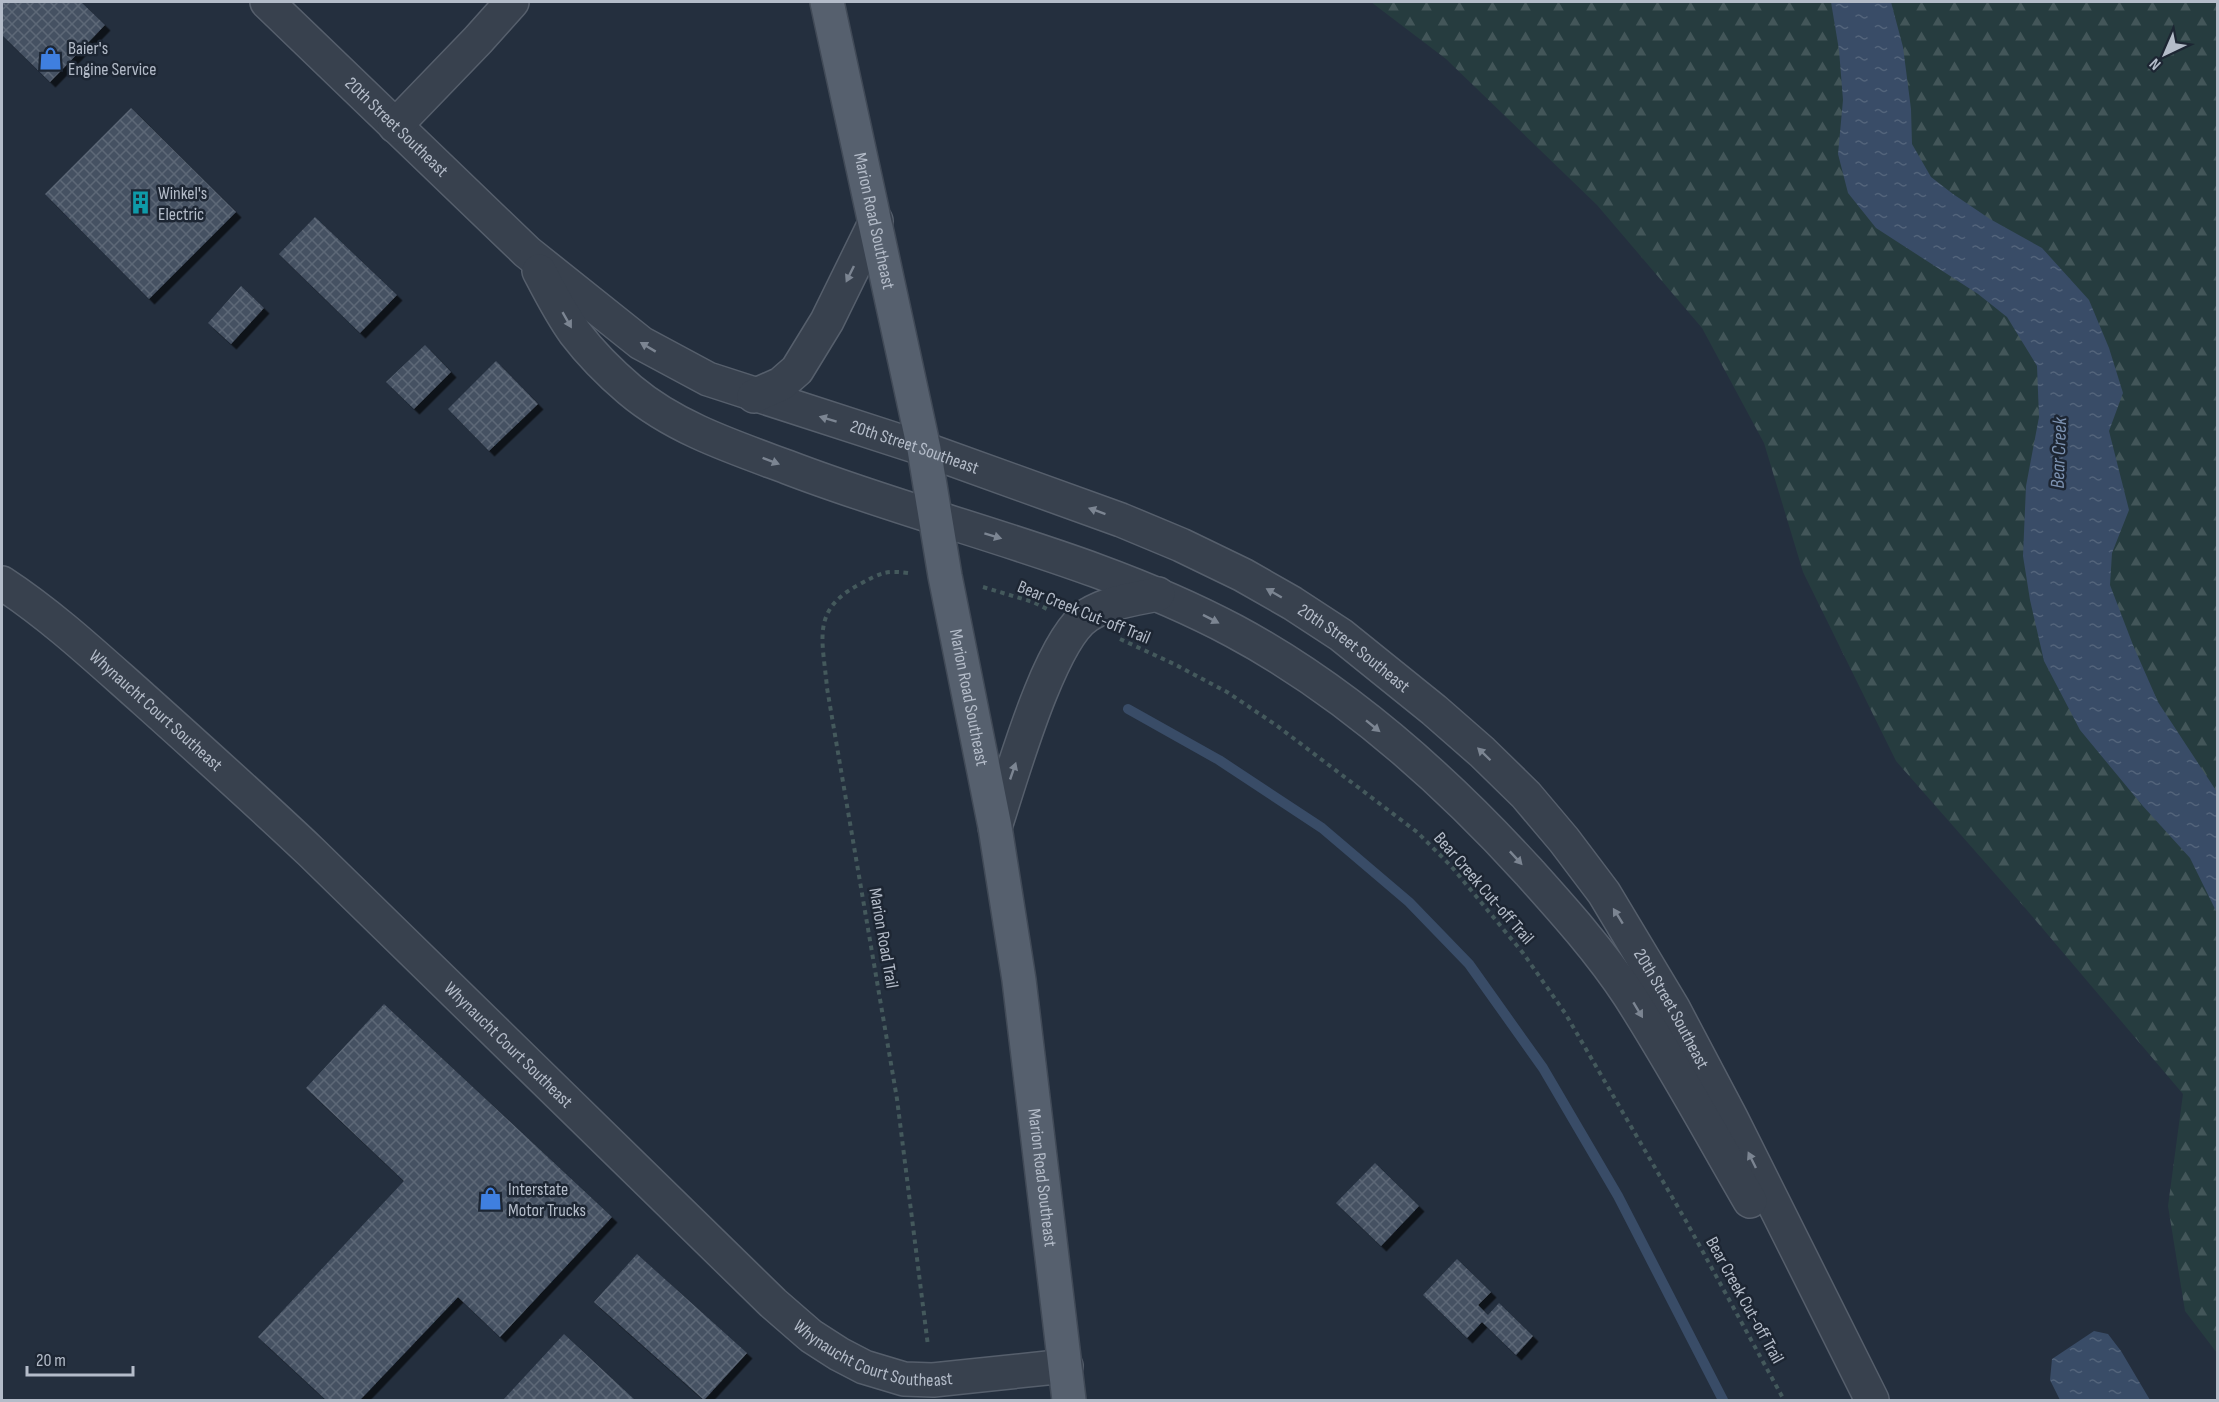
<svg xmlns="http://www.w3.org/2000/svg" width="2219" height="1402" font-family="'Sofia Sans Condensed',sans-serif">
  <style>
    .forest { fill: url(#forest-firs) }
    .water { fill: url(#water-ripples) }
    .lines { fill: none; stroke-linecap: round; stroke-linejoin: round }
    .stream { stroke: #394c67; stroke-width: 10 }
    .building { fill: url(#building-cross-hatch); filter: url(#shadow) }
    .minor-casing { stroke: #565f6c; stroke-width: 36 }
    .major-casing { stroke: #414a57; stroke-width: 36 }
    .path { stroke: #44595c; stroke-width: 4; stroke-dasharray: 4.5 4.5; stroke-linecap: butt }
    .minor { stroke: #38414e; stroke-width: 33 }
    .major { stroke: #56606e; stroke-width: 33 }
    .oneway { fill: #7c8592 }
    .labels { text-anchor: middle; stroke-width: 5; stroke-linejoin: round; paint-order: stroke }
    .poi-label { font-size: 18px; fill: #b4bcc9; stroke: #1d2633; text-anchor: start }
    .street-label { font-size: 18px; fill: #b4bcc9; stroke: #1d2633 }
    .water-label { font-size: 20px; font-style: italic; fill: #7c92b1; stroke: #1d2633 }
  </style>
  <defs>
    <pattern id="forest-firs" width="22" height="20" patternUnits="userSpaceOnUse" patternTransform="scale(1.5)"><rect width="22" height="20" fill="#263c3f"/><path d="M5 1l3.5 6h-7zM16 11l3.5 6h-7z" fill="#435659"/></pattern>
    <pattern id="water-ripples" width="26" height="14" patternUnits="userSpaceOnUse" patternTransform="scale(1.5)"><rect width="26" height="14" fill="#394c67"/><path d="M2 4q2-2 4 0t4 0M15 11q2-2 4 0t4 0" fill="none" stroke="#53647b"/></pattern>
    <pattern id="building-cross-hatch" width="8" height="8" patternUnits="userSpaceOnUse" patternTransform="scale(1.5)"><rect width="8" height="8" fill="#455162"/><path d="M0 0l8 8M0 8l8-8" fill="none" stroke="#5d6877"/></pattern>
    <filter id="shadow"><feDropShadow dx="5.5" dy="5.5" stdDeviation="0" flood-color="#0009"/></filter>
  </defs>
  <rect width="100%" height="100%" fill="#242f3e"/>
  <path class="forest" d="M1371 2H2217V1353L2185 1311 2168 1206 2183 1094 2026 909 1896 761 1803 572 1764 443 1702 328 1597 205 1446 59Z"/>
  <path class="water" d="M1831 2H1891L1903 47 1911 109 1912 144 1931 177 1953 194 1990 219 2042 248 2089 300 2109 348 2123 393 2109 431 2129 510 2112 553 2110 585 2133 645 2158 702 2217 792V913L2190 858 2142 805 2080 730 2044 661 2030 600 2023 556 2026 486 2039 417 2037 366 2007 317 1978 294 1876 228 1848 193 1838 154 1843 100 1839 50Z
    M2094 1331 2108 1334 2121 1351 2150 1400H2060L2050 1380 2052 1359Z"/>
  <g class="lines">
    <path class="stream" d="M1128 709 1219 760 1322 828 1409 902 1469 964 1543 1068 1618 1196 1723 1400"/>
  </g>
  <path class="building" d="M2 2H81L105 25 50 82 2 35Z
    M131 108 236 212 149 299 45 194Z
    M315 217 397 295 360 333 279 254Z
    M241 286 264 308 231 344 208 323Z
    M425 345 451 372 414 409 386 382Z
    M496 361 538 404 489 451 448 409Z
    M384 1004 612 1217 500 1337 458 1297 360 1400H326L258 1337 404 1181 306 1088Z
    M1375 1163 1419 1206 1381 1246 1336 1203Z
    M637 1254 747 1353 704 1400 594 1302Z
    M1457 1259 1491 1292 1478 1305 1488 1315 1499 1303 1533 1336 1516 1355 1482 1322 1467 1338 1423 1295Z
    M564 1334 635 1400H503Z"/>
  <g class="lines">
    <defs>
      <g id="minor">
        <path id="s1" d="M267 2 527 252 641 343 708 379 924 449 1121 520 1181 545 1243 575 1292 603 1341 635 1434 710 1482 752 1526 795 1564 840 1604 893 1673 1008 1731 1118 1872 1400"/>
        <path d="M395 126 478 40 512 2"/>
        <path d="M539 271C550 292 561 314 575 333 591 354 610 373 630 390 675 428 733 447 787 467 935 524 1093 556 1234 631 1344 690 1445 780 1529 872 1564 911 1600 951 1629 995 1672 1062 1710 1132 1750 1201"/>
        <path d="M754 396 781 384 797 370 827 321 876 221"/>
        <path id="s2" d="M2 583C51 615 95 656 139 695 197 747 254 798 311 852L773 1303 811 1336 839 1354 864 1367 904 1379 933 1380 1066 1366"/>
        <path d="M995 827C1011 779 1049 640 1088 615 1109 602 1134 599 1158 594"/>
      </g>
      <g id="major">
        <path id="s3" d="M827 2 924 449 945 576 995 827 1019 980 1069 1400"/>
      </g>
    </defs>
    <use href="#minor" class="minor-casing"/>
    <use href="#major" class="major-casing"/>
    <path class="path" d="M908 573C885 570 881 573 860 584 810 610 823 640 827 688L897 1099 928 1346
      M983 587 1033 602 1047 609
      M1120 639 1174 664 1227 692 1276 725 1417 832 1451 866 1523 953 1565 1013 1686 1221 1784 1400"/>
    <use href="#minor" class="minor"/>
    <use href="#major" class="major"/>
  </g>
  <defs><path id="oneway-solid" d="M-6-.8H1V-3.2L6.5 0L1 3.2V.8H-6Z" transform="scale(1.5)"/></defs>
  <g class="oneway">
    <use href="#oneway-solid" transform="translate(850 274) rotate(116)"/>
    <use href="#oneway-solid" transform="translate(567 320) rotate(60)"/>
    <use href="#oneway-solid" transform="translate(648 347) rotate(-149)"/>
    <use href="#oneway-solid" transform="translate(828 419) rotate(-163)"/>
    <use href="#oneway-solid" transform="translate(771 461) rotate(21)"/>
    <use href="#oneway-solid" transform="translate(1097 511) rotate(-160)"/>
    <use href="#oneway-solid" transform="translate(993 536) rotate(17)"/>
    <use href="#oneway-solid" transform="translate(1274 593) rotate(-150)"/>
    <use href="#oneway-solid" transform="translate(1211 619) rotate(27)"/>
    <use href="#oneway-solid" transform="translate(1373 726) rotate(39)"/>
    <use href="#oneway-solid" transform="translate(1484 754) rotate(-136)"/>
    <use href="#oneway-solid" transform="translate(1013 771) rotate(-71)"/>
    <use href="#oneway-solid" transform="translate(1516 858) rotate(47)"/>
    <use href="#oneway-solid" transform="translate(1618 916) rotate(-122)"/>
    <use href="#oneway-solid" transform="translate(1638 1010) rotate(59)"/>
    <use href="#oneway-solid" transform="translate(1752 1160) rotate(-116)"/>
  </g>
  <defs>
    <symbol id="shop-bare" viewBox="-9 -9 18 18"><path d="M-5-2.5h2.3a2.7 3.5 0 0 1 5.4 0H5L5.5 6h-11ZM-1.5-2.5h3a1.5 2.3 0 0 0-3 0Z" fill="#3f7fe0" stroke="#1d2633" stroke-width="2.5" paint-order="stroke"/></symbol>
    <symbol id="building-bare" viewBox="-9 -9 18 18"><path d="M-4-6H4V6H1V3H-1V6H-4ZM-2.5-4.3h1.7v1.8h-1.7ZM.8-4.3h1.7v1.8H.8ZM-2.5-1h1.7V.8h-1.7ZM.8-1h1.7V.8H.8Z" fill="#0f9aa8" stroke="#1d2633" stroke-width="2.5" paint-order="stroke"/></symbol>
  </defs>
  <g fill-rule="evenodd">
    <use href="#shop-bare" x="34" y="42" width="33" height="33"/>
    <use href="#building-bare" x="124" y="186" width="33" height="33"/>
    <use href="#shop-bare" x="474" y="1182" width="33" height="33"/>
  </g>
  <g class="labels">
    <g class="poi-label">
      <text x="68" y="54">Baier's<tspan x="68" dy="21">Engine Service</tspan></text>
      <text x="158" y="199">Winkel's<tspan x="158" dy="21">Electric</tspan></text>
      <text x="508" y="1195">Interstate<tspan x="508" dy="21">Motor Trucks</tspan></text>
    </g>
    <g class="street-label">
      <text dy="6" stroke="none"><textPath href="#s1" startOffset="180">20th Street Southeast</textPath></text>
      <text dy="6" stroke="none"><textPath href="#s3" startOffset="224">Marion Road Southeast</textPath></text>
      <text dy="6" stroke="none"><textPath href="#s1" startOffset="800">20th Street Southeast</textPath></text>
      <text transform="translate(1084 612) rotate(22)" y="6">Bear Creek Cut-off Trail</text>
      <text dy="6" stroke="none"><textPath href="#s1" startOffset="1286">20th Street Southeast</textPath></text>
      <text dy="6" stroke="none"><textPath href="#s3" startOffset="710">Marion Road Southeast</textPath></text>
      <text dy="6" stroke="none"><textPath href="#s2" startOffset="200">Whynaucht Court Southeast</textPath></text>
      <text transform="translate(1484 888) rotate(49)" y="6">Bear Creek Cut-off Trail</text>
      <text transform="translate(884 938) rotate(80)" y="6">Marion Road Trail</text>
      <text dy="6" stroke="none"><textPath href="#s1" startOffset="1772">20th Street Southeast</textPath></text>
      <text dy="6" stroke="none"><textPath href="#s2" startOffset="686">Whynaucht Court Southeast</textPath></text>
      <text dy="6" stroke="none"><textPath href="#s3" startOffset="1196">Marion Road Southeast</textPath></text>
      <text transform="translate(1745 1300) rotate(61)" y="6">Bear Creek Cut-off Trail</text>
      <text dy="6" stroke="none"><textPath href="#s2" startOffset="1172">Whynaucht Court Southeast</textPath></text>
    </g>
    <g class="water-label">
      <text transform="translate(2058 453) rotate(-88)" y="7">Bear Creek</text>
    </g>
  </g>
  <rect width="2219" height="1402" fill="none" stroke="#b4bcc9" stroke-width="6"/>
  <g transform="translate(2165 54) rotate(224)" stroke="#1d2633" stroke-width="4.5" paint-order="stroke">
  <path d="M0-4.5L10 22L0 15L-10 22Z" fill="#b4bcc9"/>
  <text y="-9" font-size="16" font-weight="bold" text-anchor="middle" fill="#b4bcc9">N</text>
  </g>
  <path d="M27 1366v9h106v-9" fill="none" stroke="#b4bcc9" stroke-width="3"/>
  <text x="36" y="1366" font-size="18" fill="#b4bcc9" stroke="#1d2633" stroke-width="4.5" paint-order="stroke">20 m</text>
</svg>
